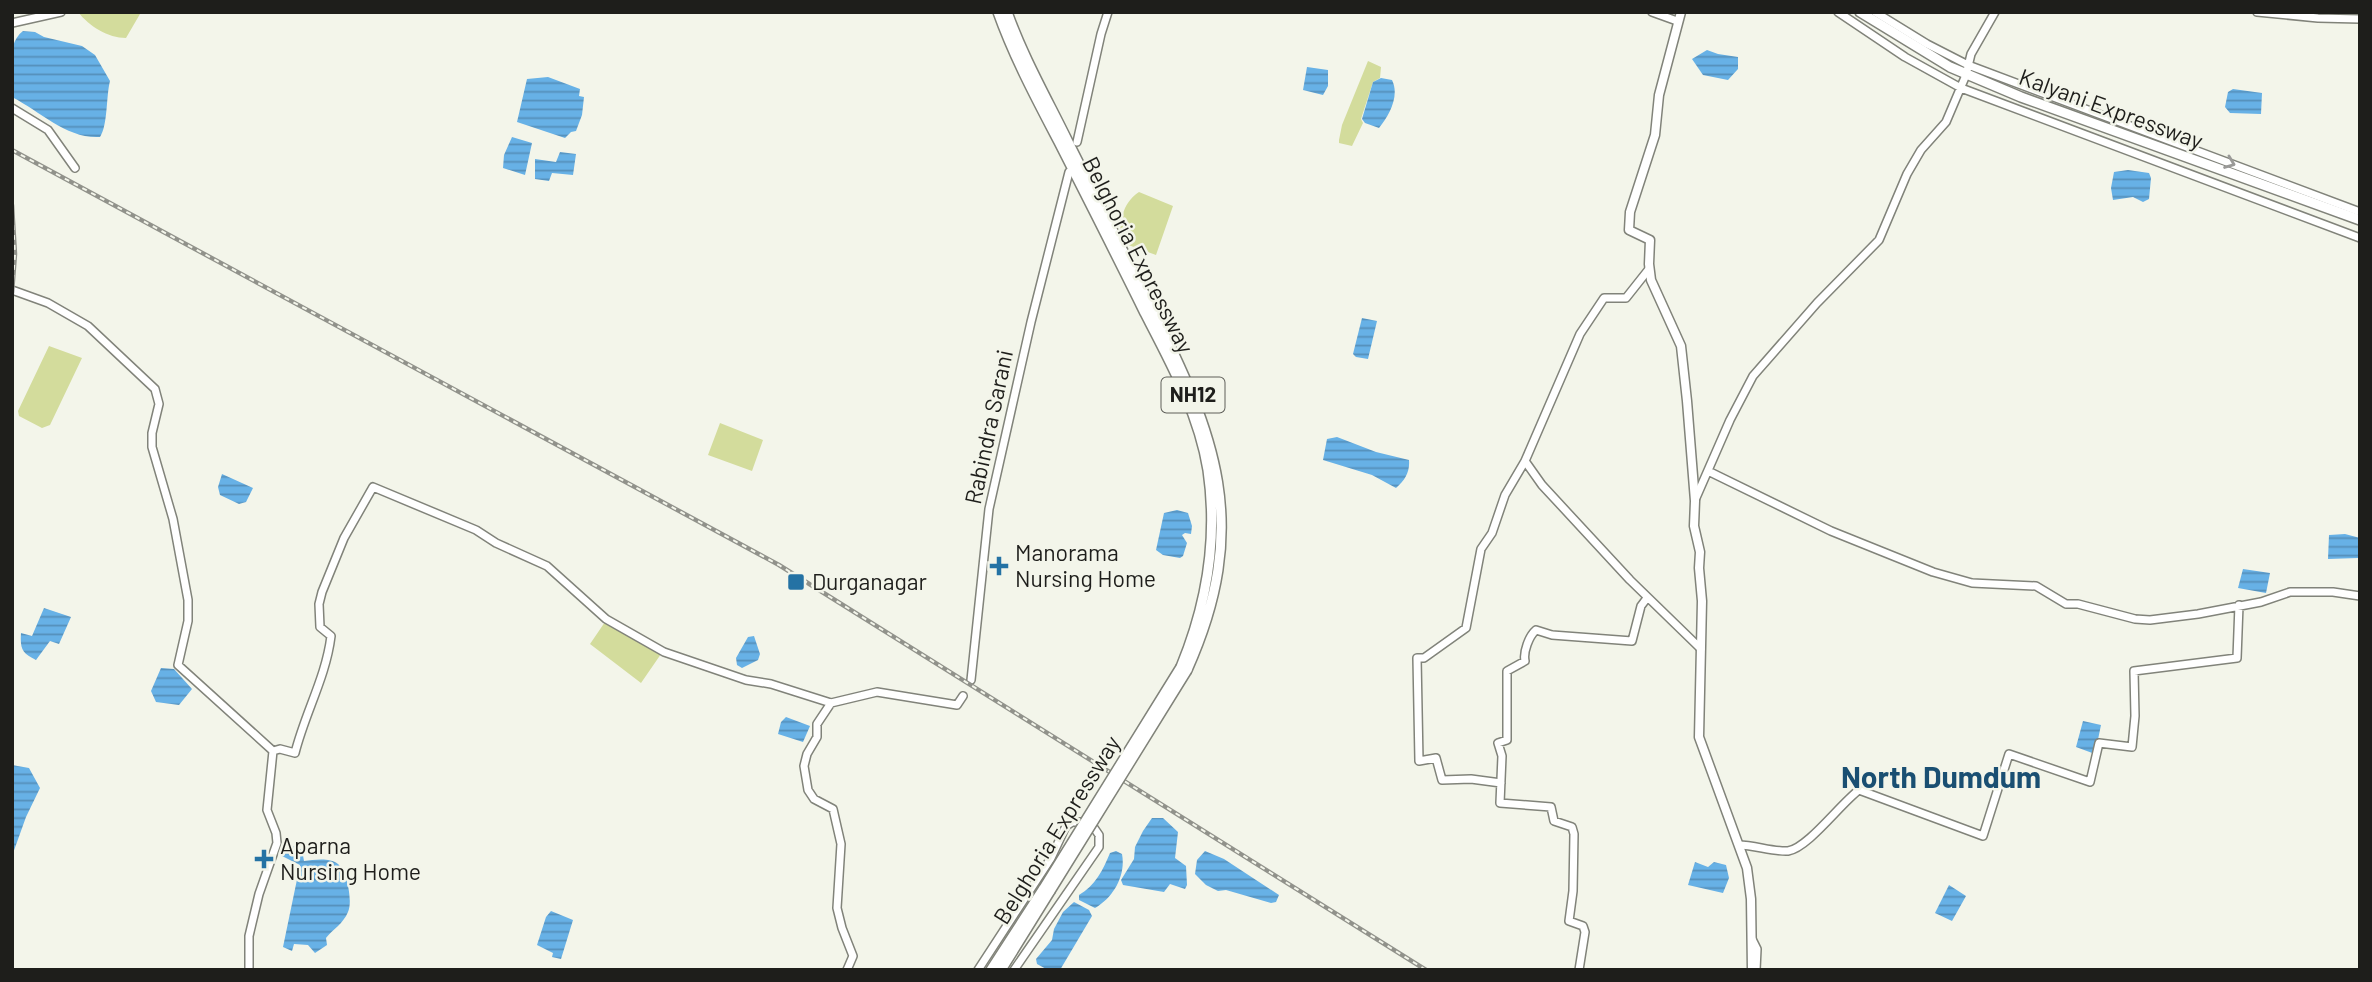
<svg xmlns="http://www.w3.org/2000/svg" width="2372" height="982" font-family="Barlow,sans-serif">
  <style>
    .park { fill: #d3dc9c }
    .water { fill: url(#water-rules) }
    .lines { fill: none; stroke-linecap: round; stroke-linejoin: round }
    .secondary-casing { stroke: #81837a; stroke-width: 10 }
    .primary-casing { stroke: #81837a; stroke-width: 11 }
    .highway-casing { stroke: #81837a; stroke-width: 12 }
    .secondary { stroke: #fff; stroke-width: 7 }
    .primary { stroke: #fff; stroke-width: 8 }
    .highway { stroke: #fff; stroke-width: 9 }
    .rail-casing { stroke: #91928b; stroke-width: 4.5 }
    .rail { stroke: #f3f5ea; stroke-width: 2; stroke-dasharray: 5; stroke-linecap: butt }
    .highway-bridge-casing { stroke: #81837a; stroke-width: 12; stroke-linecap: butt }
    .highway-bridge { stroke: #fff; stroke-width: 9 }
    .oneway { stroke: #9a9a98 }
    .poi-dot { fill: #2472a4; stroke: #f3f5ea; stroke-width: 2.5 }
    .labels { text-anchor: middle; stroke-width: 5; stroke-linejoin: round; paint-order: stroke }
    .shield { fill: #f3f5ea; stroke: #5e5e59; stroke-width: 2 }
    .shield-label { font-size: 21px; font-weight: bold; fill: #1e1e1b }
    .street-label { font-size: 23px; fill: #1e1e1b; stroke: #f3f5ea }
    .poi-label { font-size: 23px; fill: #1e1e1b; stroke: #f3f5ea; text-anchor: start }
    .district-label { font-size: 30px; font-weight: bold; fill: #1a4f72; stroke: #f3f5ea }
  </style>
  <defs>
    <pattern id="water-rules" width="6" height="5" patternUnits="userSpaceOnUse" patternTransform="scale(1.75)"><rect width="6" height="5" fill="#67b1e6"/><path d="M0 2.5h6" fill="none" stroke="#548fba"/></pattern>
  </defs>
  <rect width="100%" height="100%" fill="#f3f5ea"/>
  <path class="park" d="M78 12H138L140 14 126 38C108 38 89 26 78 12Z
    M1368 61 1381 67 1380 78 1373 82 1361 119 1363 123 1352 146 1339 143V140L1342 125Z
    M1139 192 1173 206 1156 255 1120 242C1120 223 1121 204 1139 192Z
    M49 346 82 358 50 425 42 428 19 416 18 411Z
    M720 423 763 440 752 471 708 455Z
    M605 622 661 654 641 683 590 644Z"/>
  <path class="water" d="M23 31 35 32 44 37 82 46 95 55 110 81C106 96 108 125 100 137 67 139 41 112 12 97 12 78 5 44 23 31Z
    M1707 50 1718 54 1738 57V69L1728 80 1703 75 1692 59Z
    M1307 67 1328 70V86L1323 95 1303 90Z
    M548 77 580 89 579 96 584 97 582 115 576 131 571 132 565 138 517 122 527 79Z
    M1381 78 1392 80C1400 96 1389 116 1379 128L1365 123 1362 119 1373 82Z
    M2233 89 2262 93 2261 114 2230 113 2225 107 2228 92Z
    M512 137 532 143 525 175 503 168 504 155Z
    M560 152 576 154 573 175 552 173 549 181 535 179V159L556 162Z
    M2128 170 2149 173 2151 178 2149 199 2143 202 2133 197 2113 200 2111 188 2114 172Z
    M1362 318 1377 321 1368 359 1356 357 1353 354Z
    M1337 437 1376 452 1409 460C1410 472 1405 480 1396 488L1372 475 1323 460 1327 439Z
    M222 474 253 488 246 502 239 504 220 495 218 487Z
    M1177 510 1188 513 1192 526 1191 534 1185 533 1182 535 1187 543 1183 556 1180 558 1163 555 1156 550 1164 513Z
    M2345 534 2360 538 2358 558 2328 559 2329 535Z
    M2243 569 2270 573 2266 593 2238 588Z
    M44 608 71 617 59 644 50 641 36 660C22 653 20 649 21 633L32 636Z
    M754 636 760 654 758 660 742 668 737 665 736 658 748 637Z
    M161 668 174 669 192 689 179 705 156 702 151 691Z
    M786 717 810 726 803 742 778 734 781 722Z
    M2083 721 2101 725 2095 754 2076 747Z
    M12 765 29 768 40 788 26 817 12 856Z
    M1152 818H1163L1178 832 1175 858 1186 866 1187 885 1185 889 1170 884 1164 892 1123 885 1121 880 1134 859 1135 847 1143 831Z
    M289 844 302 850 304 861C314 860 329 857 338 864 347 872 353 901 348 912 343 924 333 929 326 938L327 945 315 953 308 945 294 944 292 951 283 947 300 865 280 855 283 845Z
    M1116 851 1122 854C1126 875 1114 897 1095 908L1079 900V895C1095 886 1103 870 1110 853Z
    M1205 851 1224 859 1279 895 1276 902 1271 903 1226 890 1218 891 1206 885 1195 874 1197 860Z
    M1695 862 1708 867 1714 862 1726 865 1729 878 1723 893 1688 885Z
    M1949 885 1966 896 1952 921 1935 913Z
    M1074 902 1089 910 1092 916 1060 970H1048L1037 964 1036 959 1052 940 1054 929 1063 912Z
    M551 911 573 920 561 959 552 957 553 953 537 945 546 917Z"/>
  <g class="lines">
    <defs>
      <path id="secondary" d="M1652 12 1677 21
        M1838 12 1905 57 1961 88 2360 238
        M1875 12 1927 44 1968 65 2360 212
        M2257 12 2318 18 2360 19
        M12 23 61 12
        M12 108 48 130 75 168
        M1077 142 1101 34 1108 12
        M1649 269 1626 298H1604L1580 334 1525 461 1542 485 1630 580 1701 649
        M12 290 48 303 88 326 155 389 159 404 152 433V447L173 519 188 600V621L178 665 273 751
        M1708 471 1831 531 1933 572 1972 583 2036 586 2066 604H2078L2135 619 2150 620 2198 614 2261 602 2290 592H2333L2360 596
        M1695 500 1730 420 1753 376 1817 303 1879 240 1907 174 1921 150 1946 122 1966 75 1971 54 1995 12
        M971 680 989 509 1031 322 1069 172
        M831 703 817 724V737L807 754 804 766 808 790 814 799 833 809 841 844 837 908 842 928 853 956 847 970
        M1501 783 1471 779 1442 780 1436 758 1419 761 1417 658H1424L1466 628 1481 549 1492 533 1505 495 1525 461
        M1739 845C1754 845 1774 852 1788 851 1808 848 1841 803 1859 790L1983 836 2009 754 2090 782 2099 743 2132 747 2135 716 2134 671 2237 658 2239 605
        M1752 939 1757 949 1756 970
        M249 970V936L259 894 277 843 276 833 267 810 273 751 280 749 295 753C305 713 326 677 331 636L320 627 319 604 322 592 344 538 373 487 476 530 496 543 547 566 606 619 664 652 746 680 771 684 831 703 877 692 957 705 963 696
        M978 970 1051 858 1066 826 1072 822H1083L1092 825 1099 835V847L1014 970
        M1579 970 1585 932 1583 926 1569 921 1573 891 1574 834 1572 827 1554 821 1551 807 1500 803 1502 756 1498 743 1507 740V671L1525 661C1523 652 1529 636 1536 630L1552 635 1632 641 1641 606 1647 598"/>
      <path id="primary" d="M1681 12 1659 95 1655 135 1630 212 1629 230 1650 240 1649 264 1651 280 1681 346 1687 401 1695 501 1694 526 1700 552 1699 568 1702 601 1699 737 1747 868 1751 899 1752 970"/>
      <path id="highway" d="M998 12C1014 57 1037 100 1059 142 1088 199 1117 256 1145 313 1171 363 1199 414 1208 470 1218 538 1207 604 1181 667
        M1007 12C1023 57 1047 99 1068 142 1095 195 1122 249 1149 303 1216 436 1252 525 1187 670
        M1860 12 1950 67 2021 97 2360 220
        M991 970 1044 888
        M1001 970 1050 891"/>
    </defs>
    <use href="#secondary" class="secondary-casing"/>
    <use href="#primary" class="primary-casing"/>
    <use href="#highway" class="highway-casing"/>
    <use href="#secondary" class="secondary"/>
    <use href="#primary" class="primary"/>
    <use href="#highway" class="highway"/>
    <defs>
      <path id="rail" d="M12 150 779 565 1426 970
        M12 205 15 254 12 293"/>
    </defs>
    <use href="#rail" class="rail-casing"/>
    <use href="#rail" class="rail"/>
    <defs>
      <path id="highway-bridge" d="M1044 888 1181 667
        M1050 891 1187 670"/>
    </defs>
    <use href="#highway-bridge" class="highway-bridge-casing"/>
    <use href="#highway-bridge" class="highway-bridge"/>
  </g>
  <defs><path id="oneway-chevron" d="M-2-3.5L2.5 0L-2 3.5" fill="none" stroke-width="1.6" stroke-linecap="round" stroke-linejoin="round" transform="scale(1.75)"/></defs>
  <use class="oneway" href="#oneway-chevron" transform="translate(2230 163) rotate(21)"/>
  <g class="poi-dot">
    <path d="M995.5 555.5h7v7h7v7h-7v7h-7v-7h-7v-7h7z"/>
    <rect x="787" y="573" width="18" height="18" rx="3.5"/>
    <path d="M260.5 848.5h7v7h7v7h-7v7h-7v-7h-7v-7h7z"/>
  </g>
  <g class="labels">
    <rect class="shield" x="1161.5" y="377.5" width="63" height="35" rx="5"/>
    <g class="shield-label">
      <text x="1193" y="402">NH12</text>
    </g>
    <g class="street-label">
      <text transform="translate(2111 109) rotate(20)" y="8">Kalyani Expressway</text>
      <text transform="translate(1138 255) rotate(63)" y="8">Belghoria Expressway</text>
      <text transform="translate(989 427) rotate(-78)" y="8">Rabindra Sarani</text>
      <text transform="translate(1057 830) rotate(-58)" y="8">Belghoria Expressway</text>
    </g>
    <g class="poi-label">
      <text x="1015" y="561">Manorama<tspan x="1015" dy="26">Nursing Home</tspan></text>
      <text x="812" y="590">Durganagar</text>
      <text x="280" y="854">Aparna<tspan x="280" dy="26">Nursing Home</tspan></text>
    </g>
    <g class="district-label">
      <text x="1941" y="788">North Dumdum</text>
    </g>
  </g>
  <rect width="2372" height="982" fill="none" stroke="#1e1e1b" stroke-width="28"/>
</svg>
